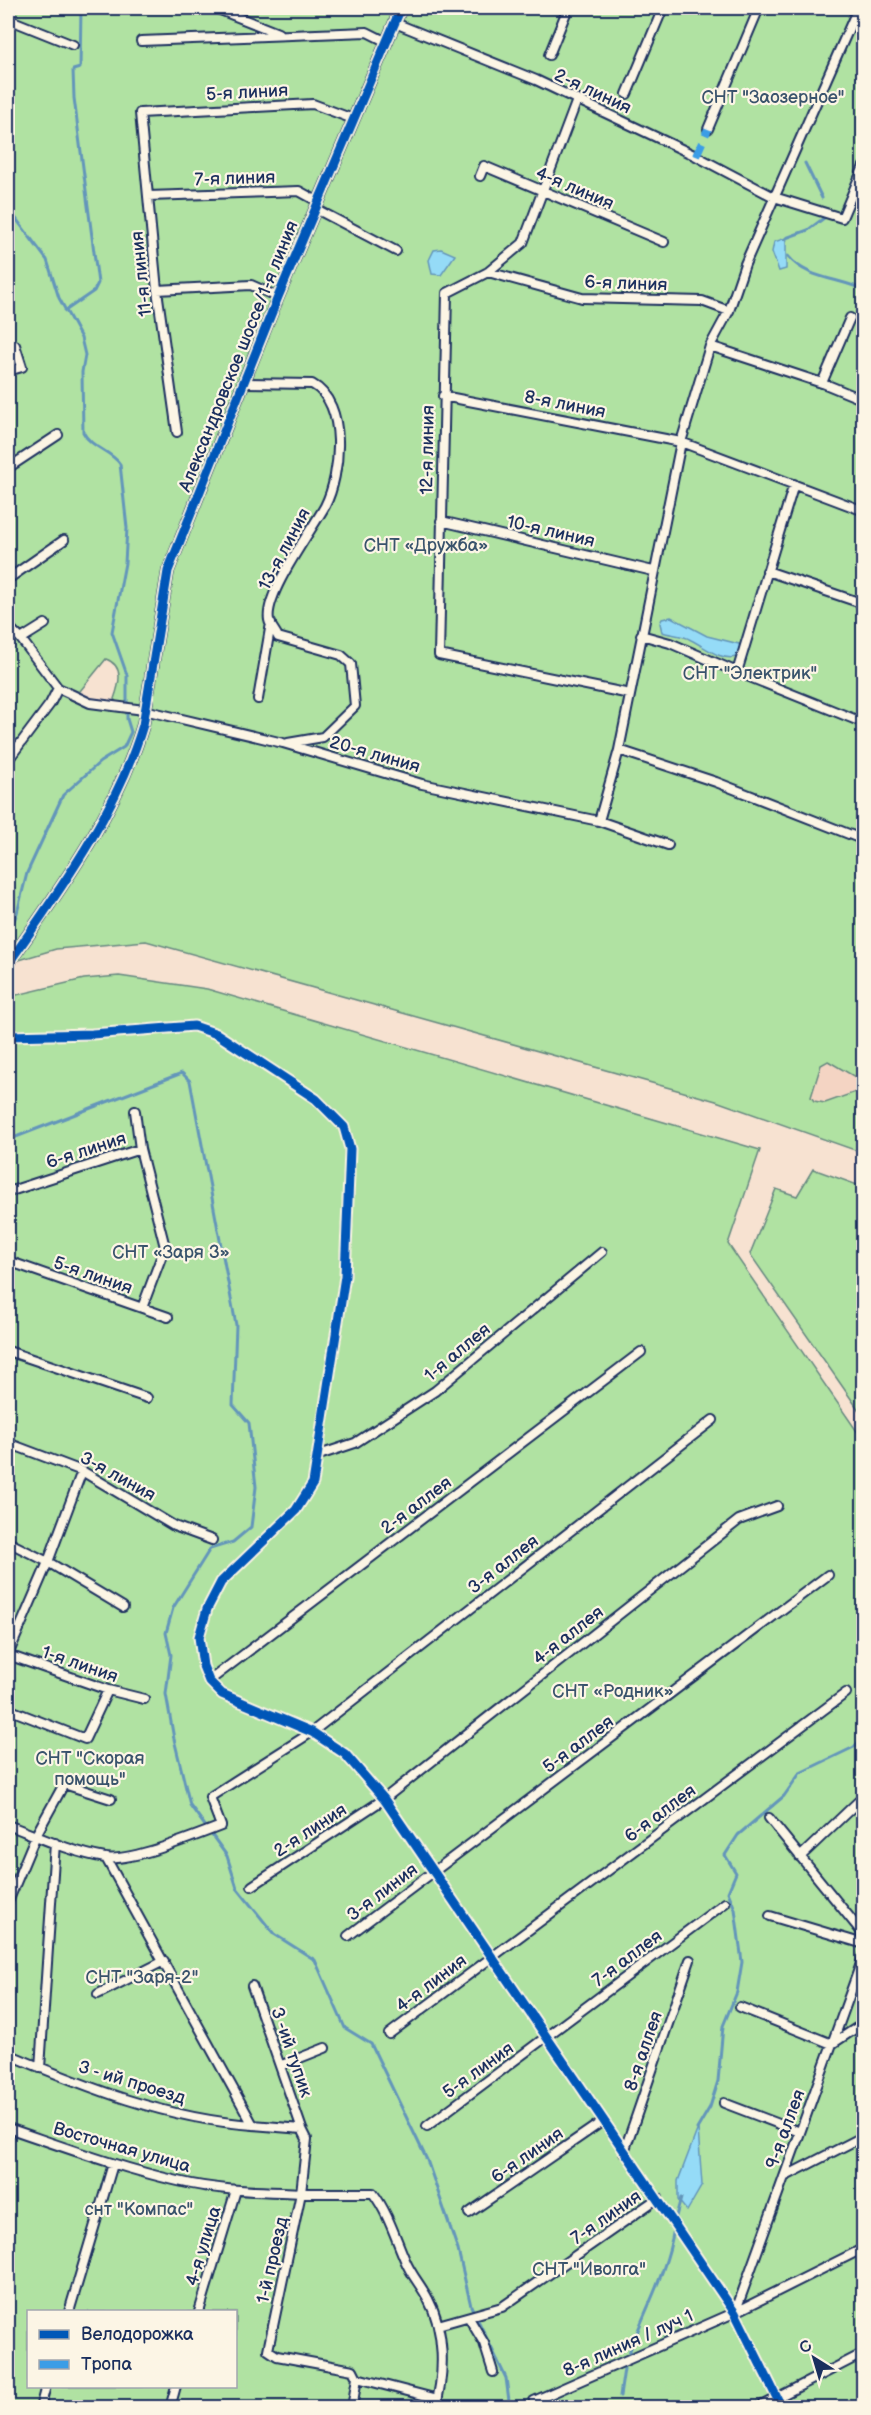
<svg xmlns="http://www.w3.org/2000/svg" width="871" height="2415" font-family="'Balsamiq Sans',sans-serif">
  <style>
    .built { fill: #f4d4c3 }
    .green { fill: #b0e2a2; stroke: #668880; stroke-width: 1.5; fill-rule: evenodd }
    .water { fill: #95dbf7; stroke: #6496ba; stroke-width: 1.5 }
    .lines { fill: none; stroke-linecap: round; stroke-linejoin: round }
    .stream { stroke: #6496ba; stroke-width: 3 }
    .minor-casing { stroke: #1b2f5e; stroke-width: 12 }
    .tertiary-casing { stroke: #1b2f5e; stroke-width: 14 }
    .minor { stroke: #fcf5e5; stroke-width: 8 }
    .tertiary { stroke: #fcf5e5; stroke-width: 9 }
    .quiet { stroke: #3b9de6; stroke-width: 8; stroke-dasharray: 15 8; stroke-linecap: butt }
    .cycleway-casing { stroke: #fcf5e5; stroke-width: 13 }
    .cycleway { stroke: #0057b8; stroke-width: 9 }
    .labels { text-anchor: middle; stroke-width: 4.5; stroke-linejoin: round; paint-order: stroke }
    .street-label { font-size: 18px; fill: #1b2f5e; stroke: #fcf5e5 }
    .park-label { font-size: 18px; fill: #39536c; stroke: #fcf5e5 }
  </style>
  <rect width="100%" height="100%" fill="#f7e2d1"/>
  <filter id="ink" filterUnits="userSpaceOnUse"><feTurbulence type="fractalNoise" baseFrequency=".0167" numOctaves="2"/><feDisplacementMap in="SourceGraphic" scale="12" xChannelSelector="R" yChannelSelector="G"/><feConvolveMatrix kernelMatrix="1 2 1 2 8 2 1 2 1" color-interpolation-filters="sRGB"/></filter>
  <g filter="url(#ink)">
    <path class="built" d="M828 1061 857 1078 860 1083 856 1092 825 1103 814 1101 811 1097 821 1065Z"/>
    <path class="green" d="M8 8H863V1153L716 1101 146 941 56 949 16 961 8 960ZM106 659C125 666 119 685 114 699L117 703H90L76 696ZM828 1061 857 1078 860 1083 856 1092 825 1103 814 1101 811 1097 821 1065Z
      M119 976 207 989 760 1150 728 1244 863 1440V2407H8V997L84 979ZM28 2312H236V2386H28Z
      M813 1169 863 1187V1416L750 1254 776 1189 797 1196Z"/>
    <path class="water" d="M786 238V269L779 271 772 252 774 242Z
      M441 249 455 255 441 275 432 274 429 260 434 250Z
      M671 617 707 636 739 644 740 647 736 657C720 661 704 646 691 640 683 635 671 635 662 632L660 623 662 619Z
      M698 2128 702 2185 687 2211 678 2200V2181Z"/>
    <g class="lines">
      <path class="stream" d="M805 163 822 198
        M8 208 47 260 59 298 81 338 85 355 82 372 83 432C91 448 110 450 120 464L127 528 125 563 112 632 127 675V719L131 732 124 747 100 762 63 795 27 873 17 913 8 936
        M786 240V238L808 230 824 218
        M788 256C806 279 839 278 864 290
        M65 311 94 291 98 283 74 98 73 70 80 68 81 8
        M8 1140 182 1073 190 1081 236 1325 233 1405 249 1423 256 1487 251 1527 233 1542 210 1549 173 1608 166 1633 171 1655 166 1694 174 1739 190 1805 227 1856 237 1888 274 1934 315 1960 345 2028 371 2044 427 2160 458 2250 471 2306 506 2378 510 2408
        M864 1679V1687
        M697 2129 710 2107 718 2081 723 2026 737 1992 742 1962 735 1909 728 1892 736 1873 725 1855 738 1835 784 1796 800 1773 854 1747 864 1736
        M675 2220 681 2198
        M628 2356C643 2313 667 2273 674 2228
        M620 2396 624 2369"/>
      <defs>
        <path id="minor" d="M215 8 278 33
          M8 19 73 45
          M395 23 536 80 696 156 774 197 842 218 864 166
          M141 41 367 32 387 42
          M549 55 568 8
          M627 94 663 8
          M577 100 523 243 488 272 447 293 439 655 630 694
          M708 129 759 8
          M480 176 484 166 664 242
          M148 196 299 191 319 202
          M316 209 396 251
          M488 272 582 298 702 301 729 311
          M157 290 251 285 278 297
          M710 346 825 384 864 400
          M8 371 22 367 15 345
          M244 383 312 384C348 403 341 475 325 506 312 530 264 594 269 620 270 626 276 632 278 637L341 655 351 664 355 706 323 737 288 743
          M822 383 850 318
          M443 396 681 442 864 511
          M177 432 157 290 140 113 313 104 353 119
          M8 468 58 435
          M794 484 737 672 864 723
          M441 521 653 571
          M767 571 864 604
          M8 579 64 540
          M8 626 21 639 58 688 90 703 144 710 283 743 422 784 599 821 668 845
          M641 635 670 643 737 672
          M21 639 45 624
          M258 699 271 623
          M619 750 716 782 864 840
          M8 760 50 704 58 688
          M599 821 619 750 681 442 710 346 729 311 745 264 858 8
          M8 1036 92 1034 194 1026 217 1034 316 1099 344 1127 350 1149 345 1276 313 1483 296 1510 221 1582 207 1609 199 1637 203 1666 209 1681 222 1694 312 1732 345 1754 384 1799 735 2313 782 2408
          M135 1111 140 1149 165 1247 142 1308
          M8 1192 140 1149
          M8 1261 168 1317
          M8 1351 147 1398
          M8 1443 82 1471 174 1526 212 1540
          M319 1455 355 1443 435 1391 602 1252
          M82 1471 48 1562 8 1655 108 1690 144 1699
          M8 1542 48 1562 123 1607
          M209 1681 641 1352
          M8 1709 85 1739 108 1690
          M769 1818 864 1935
          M8 1825C39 1837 71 1852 105 1858 131 1862 195 1836 221 1826L210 1797 312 1732 713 1420
          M800 1857 864 1796
          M106 1858 253 2125 302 2129 307 2139 301 2193H373C388 2213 395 2237 405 2260 411 2275 421 2285 428 2299 445 2330 445 2374 435 2408
          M252 1886 384 1799 739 1520 777 1506
          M8 1902 36 1835 64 1784 111 1799
          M770 1916 864 1944
          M348 1936 828 1575
          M252 1986 302 2129
          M98 1994 164 1961
          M740 2007 832 2044 864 2023
          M389 2034 846 1693
          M8 2054C86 2087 166 2119 253 2125
          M282 2065 325 2048
          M40 2068 55 1843
          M724 2103 800 2132
          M427 2126 725 1903
          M8 2128C64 2147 120 2168 178 2181 219 2191 260 2191 301 2193L268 2350 277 2356 353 2370 357 2378 352 2408
          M624 2152 690 1960
          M784 2177 864 2136
          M469 2213 603 2121
          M69 2312 113 2164
          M199 2312 236 2190
          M735 2313 864 1955
          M469 2318 484 2343 493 2372
          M438 2325 502 2307 658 2198
          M357 2378 438 2399
          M534 2401 736 2312 864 2248
          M40 2408 46 2386
          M170 2408 176 2386
          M757 2408 864 2353"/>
        <path id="tertiary" d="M8 964C59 891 117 812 143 725L168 571 278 297 401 8"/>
      </defs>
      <use href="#minor" class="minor-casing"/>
      <use href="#tertiary" class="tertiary-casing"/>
      <use href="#minor" class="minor"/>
      <use href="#tertiary" class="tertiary"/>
      <path class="quiet" d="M696 156 708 129"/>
      <defs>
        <path id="cycleway" d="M8 964C59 891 117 812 143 725L168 571 278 297 401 8
          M8 1036 92 1034 194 1026 217 1034 316 1099 344 1127 350 1149 345 1276 313 1483 296 1510 221 1582 207 1609 199 1637 203 1666 209 1681 222 1694 312 1732 345 1754 384 1799 735 2313 782 2408"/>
      </defs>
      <use href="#cycleway" class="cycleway-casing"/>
      <use href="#cycleway" class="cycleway"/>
    </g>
  </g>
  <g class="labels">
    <g class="street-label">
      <text transform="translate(593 91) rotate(25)" y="6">2-я линия</text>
      <text transform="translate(247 92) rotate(-3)" y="6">5-я линия</text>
      <text transform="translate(235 178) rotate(-2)" y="6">7-я линия</text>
      <text transform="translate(575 188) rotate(23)" y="6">4-я линия</text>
      <text transform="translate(141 274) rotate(-96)" y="6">11-я линия</text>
      <text transform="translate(626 283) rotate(2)" y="6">6-я линия</text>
      <text transform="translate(238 356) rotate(-68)" y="6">Александровское шоссе/1-я линия</text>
      <text transform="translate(565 404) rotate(11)" y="6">8-я линия</text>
      <text transform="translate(427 450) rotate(-89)" y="6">12-я линия</text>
      <text transform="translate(551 531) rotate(13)" y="6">10-я линия</text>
      <text transform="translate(284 549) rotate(-62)" y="6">13-я линия</text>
      <text transform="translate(375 754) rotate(16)" y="6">20-я линия</text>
      <text transform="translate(86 1150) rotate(-18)" y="6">6-я линия</text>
      <text transform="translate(93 1275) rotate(19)" y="6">5-я линия</text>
      <text transform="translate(457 1352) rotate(-40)" y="6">1-я аллея</text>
      <text transform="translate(118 1476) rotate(29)" y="6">3-я линия</text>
      <text transform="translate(416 1505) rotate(-37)" y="6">2-я аллея</text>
      <text transform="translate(503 1564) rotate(-38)" y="6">3-я аллея</text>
      <text transform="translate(568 1635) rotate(-38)" y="6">4-я аллея</text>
      <text transform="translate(80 1664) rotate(19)" y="6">1-я линия</text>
      <text transform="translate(578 1744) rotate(-37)" y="6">5-я аллея</text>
      <text transform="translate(660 1813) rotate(-37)" y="6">6-я аллея</text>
      <text transform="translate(310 1830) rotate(-33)" y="6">2-я линия</text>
      <text transform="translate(382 1892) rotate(-37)" y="6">3-я линия</text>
      <text transform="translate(627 1958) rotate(-37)" y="6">7-я аллея</text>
      <text transform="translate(431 1983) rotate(-37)" y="6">4-я линия</text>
      <text transform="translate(643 2051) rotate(-71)" y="6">8-я аллея</text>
      <text transform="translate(292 2052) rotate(71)" y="6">3 -ий тупик</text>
      <text transform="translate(478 2070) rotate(-36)" y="6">5-я линия</text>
      <text transform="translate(132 2082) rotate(17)" y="6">3 - ий проезд</text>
      <text transform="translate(785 2129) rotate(-70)" y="6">9-я аллея</text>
      <text transform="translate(122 2147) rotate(16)" y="6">Восточная улица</text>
      <text transform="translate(527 2155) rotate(-35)" y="6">6-я линия</text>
      <text transform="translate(606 2217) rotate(-35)" y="6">7-я линия</text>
      <text transform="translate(203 2246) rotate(-73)" y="6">4-я улица</text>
      <text transform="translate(272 2260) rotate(-77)" y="6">1-й проезд</text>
      <text transform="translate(628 2343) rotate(-24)" y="6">8-я линия / луч 1</text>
    </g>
    <g class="park-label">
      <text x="773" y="103">СНТ "Заозерное"</text>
      <text x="426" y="551">СНТ «Дружба»</text>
      <text x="750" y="679">СНТ "Электрик"</text>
      <text x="171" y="1258">СНТ «Заря 3»</text>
      <text x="613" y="1697">СНТ «Родник»</text>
      <text x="90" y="1764">СНТ "Скорая<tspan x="90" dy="21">помощь"</tspan></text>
      <text x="142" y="1983">СНТ "Заря-2"</text>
      <text x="139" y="2215">снт "Компас"</text>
      <text x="589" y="2275">СНТ "Иволга"</text>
    </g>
  </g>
  <rect width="871" height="2415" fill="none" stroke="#fcf5e5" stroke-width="30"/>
  <rect x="15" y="15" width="841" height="2385" fill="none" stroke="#1b2f5e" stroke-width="2" filter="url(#ink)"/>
  <rect x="27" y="2310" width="210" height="78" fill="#fcf5e5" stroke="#a2a6af" stroke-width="1.5"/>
  <rect x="39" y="2330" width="30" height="9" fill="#0057b8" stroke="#a2a6af" stroke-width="1.5"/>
  <text x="81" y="2340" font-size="18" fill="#1b2f5e">Велодорожка</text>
  <rect x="39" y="2360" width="30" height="9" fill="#3b9de6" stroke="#a2a6af" stroke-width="1.5"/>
  <text x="81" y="2370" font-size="18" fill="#1b2f5e">Тропа</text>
  <g transform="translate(814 2358) rotate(323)" stroke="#fcf5e5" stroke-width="4.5" paint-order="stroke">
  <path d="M0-4.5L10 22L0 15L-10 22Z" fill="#1b2f5e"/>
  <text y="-9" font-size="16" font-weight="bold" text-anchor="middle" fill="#1b2f5e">С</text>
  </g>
</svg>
